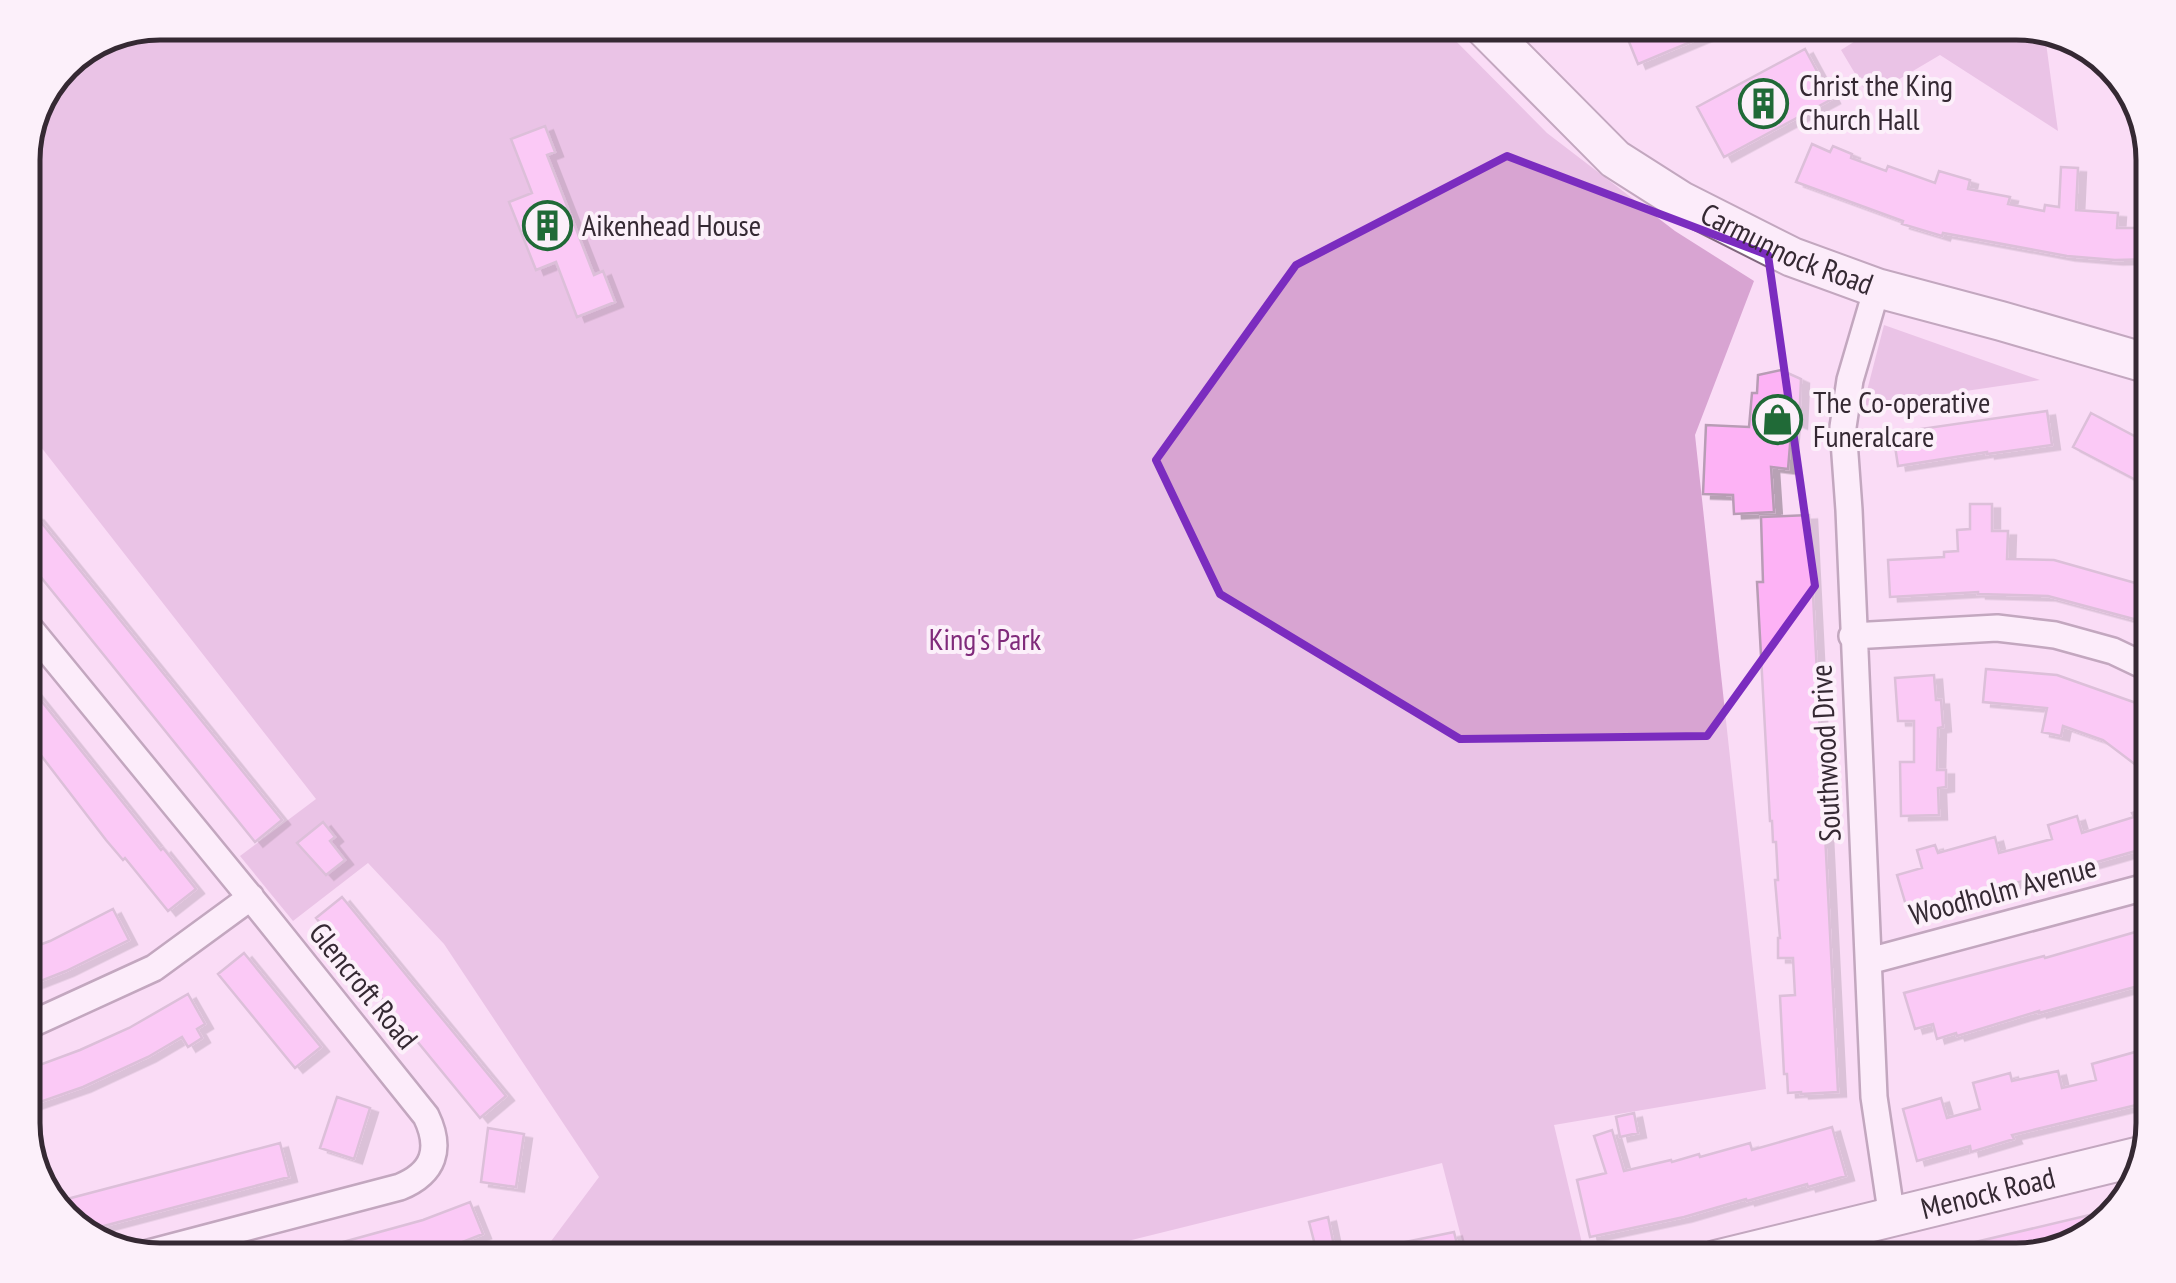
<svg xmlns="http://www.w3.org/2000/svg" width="2176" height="1283" font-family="'PT Sans Narrow',sans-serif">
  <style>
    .green { fill: #d8a4d2 }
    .building { fill: #fdb2f5; stroke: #b89cb5; stroke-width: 2.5; filter: url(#shadow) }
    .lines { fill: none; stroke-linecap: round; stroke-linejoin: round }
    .street-casing { stroke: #80667d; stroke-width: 30 }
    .secondary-casing { stroke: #80667d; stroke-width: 42 }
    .street { stroke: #fff; stroke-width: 25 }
    .secondary { stroke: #fff; stroke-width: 38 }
    .marked { fill: none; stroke: #7b2cbf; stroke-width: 8; stroke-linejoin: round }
    .labels { text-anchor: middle; stroke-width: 8; stroke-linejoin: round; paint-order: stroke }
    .poi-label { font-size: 30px; fill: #352933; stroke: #fcf0fa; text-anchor: start }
    .street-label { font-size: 30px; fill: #352933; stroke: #fcf0fa }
    .park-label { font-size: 30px; fill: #802b7b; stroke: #fcf0fa }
    .rim { fill: none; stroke: #352933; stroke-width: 5 }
  </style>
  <defs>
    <filter id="shadow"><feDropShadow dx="8" dy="4.5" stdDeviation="0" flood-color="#0004"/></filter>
  </defs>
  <rect width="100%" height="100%" fill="#fadcf6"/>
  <path class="green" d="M160 23H1438L1547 133 1675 231 1754 281 1695 435 1766 1089 1554 1125 1586 1260H1467L1442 1163 1051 1260H537L599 1177 444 944 368 863 293 921 240 856 316 799 23 424V152L63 62Z
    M1884 23H2016L2077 39 2046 43 2058 131 1940 55 1869 97 1841 50Z
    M1884 325 2040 380 1863 406Z"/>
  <path class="building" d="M1621 22H1736V23L1638 64Z
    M1805 49 1832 99 1724 157 1697 107Z
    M545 126 555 152 547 155 594 275 603 271 615 302 577 317 556 262 536 270 509 202 532 193 511 139Z
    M1812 144 1830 152 1833 146 1852 154 1851 158 1886 171 1888 166 1935 183 1939 171 1970 180 1968 189 2010 197 2008 204 2044 211 2045 205 2059 207 2061 167 2078 168 2076 210 2118 213 2117 228H2153V259L2115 260 2067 256 1943 233 1942 236 1902 224 1903 221 1796 182Z
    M1781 370 1801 379 1799 424 1792 421 1788 469 1771 467 1774 512 1734 514 1733 495 1703 494 1706 425 1749 427 1752 393H1757L1758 375Z
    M2047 411 2052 445 1987 454V452L1898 466 1893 433Z
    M2091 413 2153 446V489L2073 447Z
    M1970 504H1992V531H2008L2007 559 2054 560 2153 588V628L2141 621 2048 596 1978 594V592L1890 597 1888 560 1944 557V552L1958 551 1957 530 1970 529Z
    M23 513 36 516 282 820 255 842 23 555Z
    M1809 515 1838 1092 1801 1094V1092L1788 1093 1787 1074H1784L1780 996 1795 995 1793 958H1778V938H1780L1775 880H1778L1776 842H1773L1772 821H1770L1757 582H1763L1761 517Z
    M1986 669 2057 675 2153 709V778L2103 740 2063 726 2061 736 2042 732 2047 708 1983 702Z
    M1934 675 1936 700H1941L1943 727 1938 728 1937 770H1946V787L1938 788 1939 815 1901 816 1900 762H1914V721H1898L1895 678Z
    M23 678 161 850 163 848 196 889 168 911 125 858 123 860 106 840 23 732Z
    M2153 807V846L2062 872 1980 891 1908 912 1897 875 1922 868 1917 850 1935 845 1938 853 1995 837 1999 853 2052 839 2048 825 2077 816 2082 833 2134 817 2132 813Z
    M323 822 335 837 330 841 345 860 326 875 297 843Z
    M342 897 506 1096 480 1118 316 918Z
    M113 909 129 940 66 971 23 988V951L50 941Z
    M2153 927V982L2039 1013V1011L1957 1036 1956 1033 1937 1039 1933 1024 1915 1029 1904 993 2044 956 2045 958Z
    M244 953 321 1047 295 1068 218 974Z
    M188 994 205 1024 197 1029 202 1038 188 1047 182 1037 148 1057 83 1087 23 1108V1071L80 1050 129 1028Z
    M2153 1047V1101L2012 1135 2014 1139 1971 1152 1970 1146 1917 1161 1903 1109 1941 1098 1947 1118 1980 1109 1973 1083 2010 1073 2012 1081 2058 1071 2062 1088 2096 1080 2092 1064Z
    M337 1097 370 1108 354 1159 320 1148Z
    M1634 1113 1638 1133 1620 1137 1616 1117Z
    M1832 1127 1846 1176 1808 1187 1807 1184 1747 1201 1746 1199 1684 1217 1590 1237 1577 1180 1606 1173 1594 1136 1612 1130 1624 1171 1671 1160 1672 1162 1699 1154 1700 1157 1750 1143 1752 1150Z
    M488 1128 524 1134 516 1187 481 1182Z
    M280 1143 289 1177 236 1191 81 1232 52 1203Z
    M470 1202 483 1234 437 1252 406 1260H297L296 1255 423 1220Z
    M2119 1208 2085 1242 2016 1260H1970L1967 1244Z
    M1328 1217 1333 1241 1315 1245 1309 1222Z
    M1454 1232 1461 1260H1353L1352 1253Z"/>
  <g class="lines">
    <defs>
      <path id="street" d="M1877 288 1850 380 1843 427 1849 510 1874 1097 1892 1218
        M23 620 260 909 426 1116C442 1149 434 1173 400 1187L141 1255
        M1852 636 1997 628 2055 635 2113 651 2153 670
        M1869 961 2153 885
        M23 1028 154 968 251 897"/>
      <g id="secondary">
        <path id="s1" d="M1479 22 1615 159 1681 201 1792 257 1877 288 2001 321 2153 365"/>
        <path id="s2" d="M1716 1260 2145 1155"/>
      </g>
    </defs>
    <use href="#street" class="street-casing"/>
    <use href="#secondary" class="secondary-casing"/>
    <use href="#street" class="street"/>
    <use href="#secondary" class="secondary"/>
  </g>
  <path d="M0 0H2176V1283H0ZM1507 156 1768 255 1815 586 1707 736 1460 739 1220 594 1156 460 1296 265Z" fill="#fadcf6" fill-opacity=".55" fill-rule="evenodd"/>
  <path class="marked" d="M1507 156 1768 255 1815 586 1707 736 1460 739 1220 594 1156 460 1296 265Z"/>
  <defs>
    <symbol id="building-ring" viewBox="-11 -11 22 22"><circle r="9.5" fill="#fcf0fa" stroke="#206a37" stroke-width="1.5"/><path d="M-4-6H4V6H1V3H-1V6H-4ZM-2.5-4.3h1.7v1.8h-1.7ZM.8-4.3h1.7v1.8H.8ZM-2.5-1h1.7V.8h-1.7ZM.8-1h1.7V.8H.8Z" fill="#206a37"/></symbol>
    <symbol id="shop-ring" viewBox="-11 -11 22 22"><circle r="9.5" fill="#fcf0fa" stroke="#206a37" stroke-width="1.5"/><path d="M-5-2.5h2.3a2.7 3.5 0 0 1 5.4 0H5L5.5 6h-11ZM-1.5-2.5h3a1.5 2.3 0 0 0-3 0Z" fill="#206a37"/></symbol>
  </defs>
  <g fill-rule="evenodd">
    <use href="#building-ring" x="1736" y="76" width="55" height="55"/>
    <use href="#building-ring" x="520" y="198" width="55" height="55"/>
    <use href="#shop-ring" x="1750" y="392" width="55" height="55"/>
  </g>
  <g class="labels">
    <g class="poi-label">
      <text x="1799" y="96">Christ the King<tspan x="1799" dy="34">Church Hall</tspan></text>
      <text x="582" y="236">Aikenhead House</text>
      <text x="1813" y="413">The Co-operative<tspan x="1813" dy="34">Funeralcare</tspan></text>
    </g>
    <g class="street-label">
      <text dy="10" stroke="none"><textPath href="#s1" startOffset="388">Carmunnock Road</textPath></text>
      <text transform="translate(1826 753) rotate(-93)" y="10">Southwood Drive</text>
      <text transform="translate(2003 891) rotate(-15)" y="10">Woodholm Avenue</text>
      <text transform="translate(363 986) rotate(51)" y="10">Glencroft Road</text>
      <text dy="10" stroke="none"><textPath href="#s2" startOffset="280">Menock Road</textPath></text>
    </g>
    <g class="park-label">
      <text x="985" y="650">King's Park</text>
    </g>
  </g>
  <path d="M0 0H2176V1283H0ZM160 40H2016A120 120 0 0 1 2136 160V1123A120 120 0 0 1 2016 1243H160A120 120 0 0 1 40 1123V160A120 120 0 0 1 160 40Z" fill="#fcf0fa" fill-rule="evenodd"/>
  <path class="rim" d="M160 40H2016A120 120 0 0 1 2136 160V1123A120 120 0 0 1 2016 1243H160A120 120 0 0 1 40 1123V160A120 120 0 0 1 160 40Z"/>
</svg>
